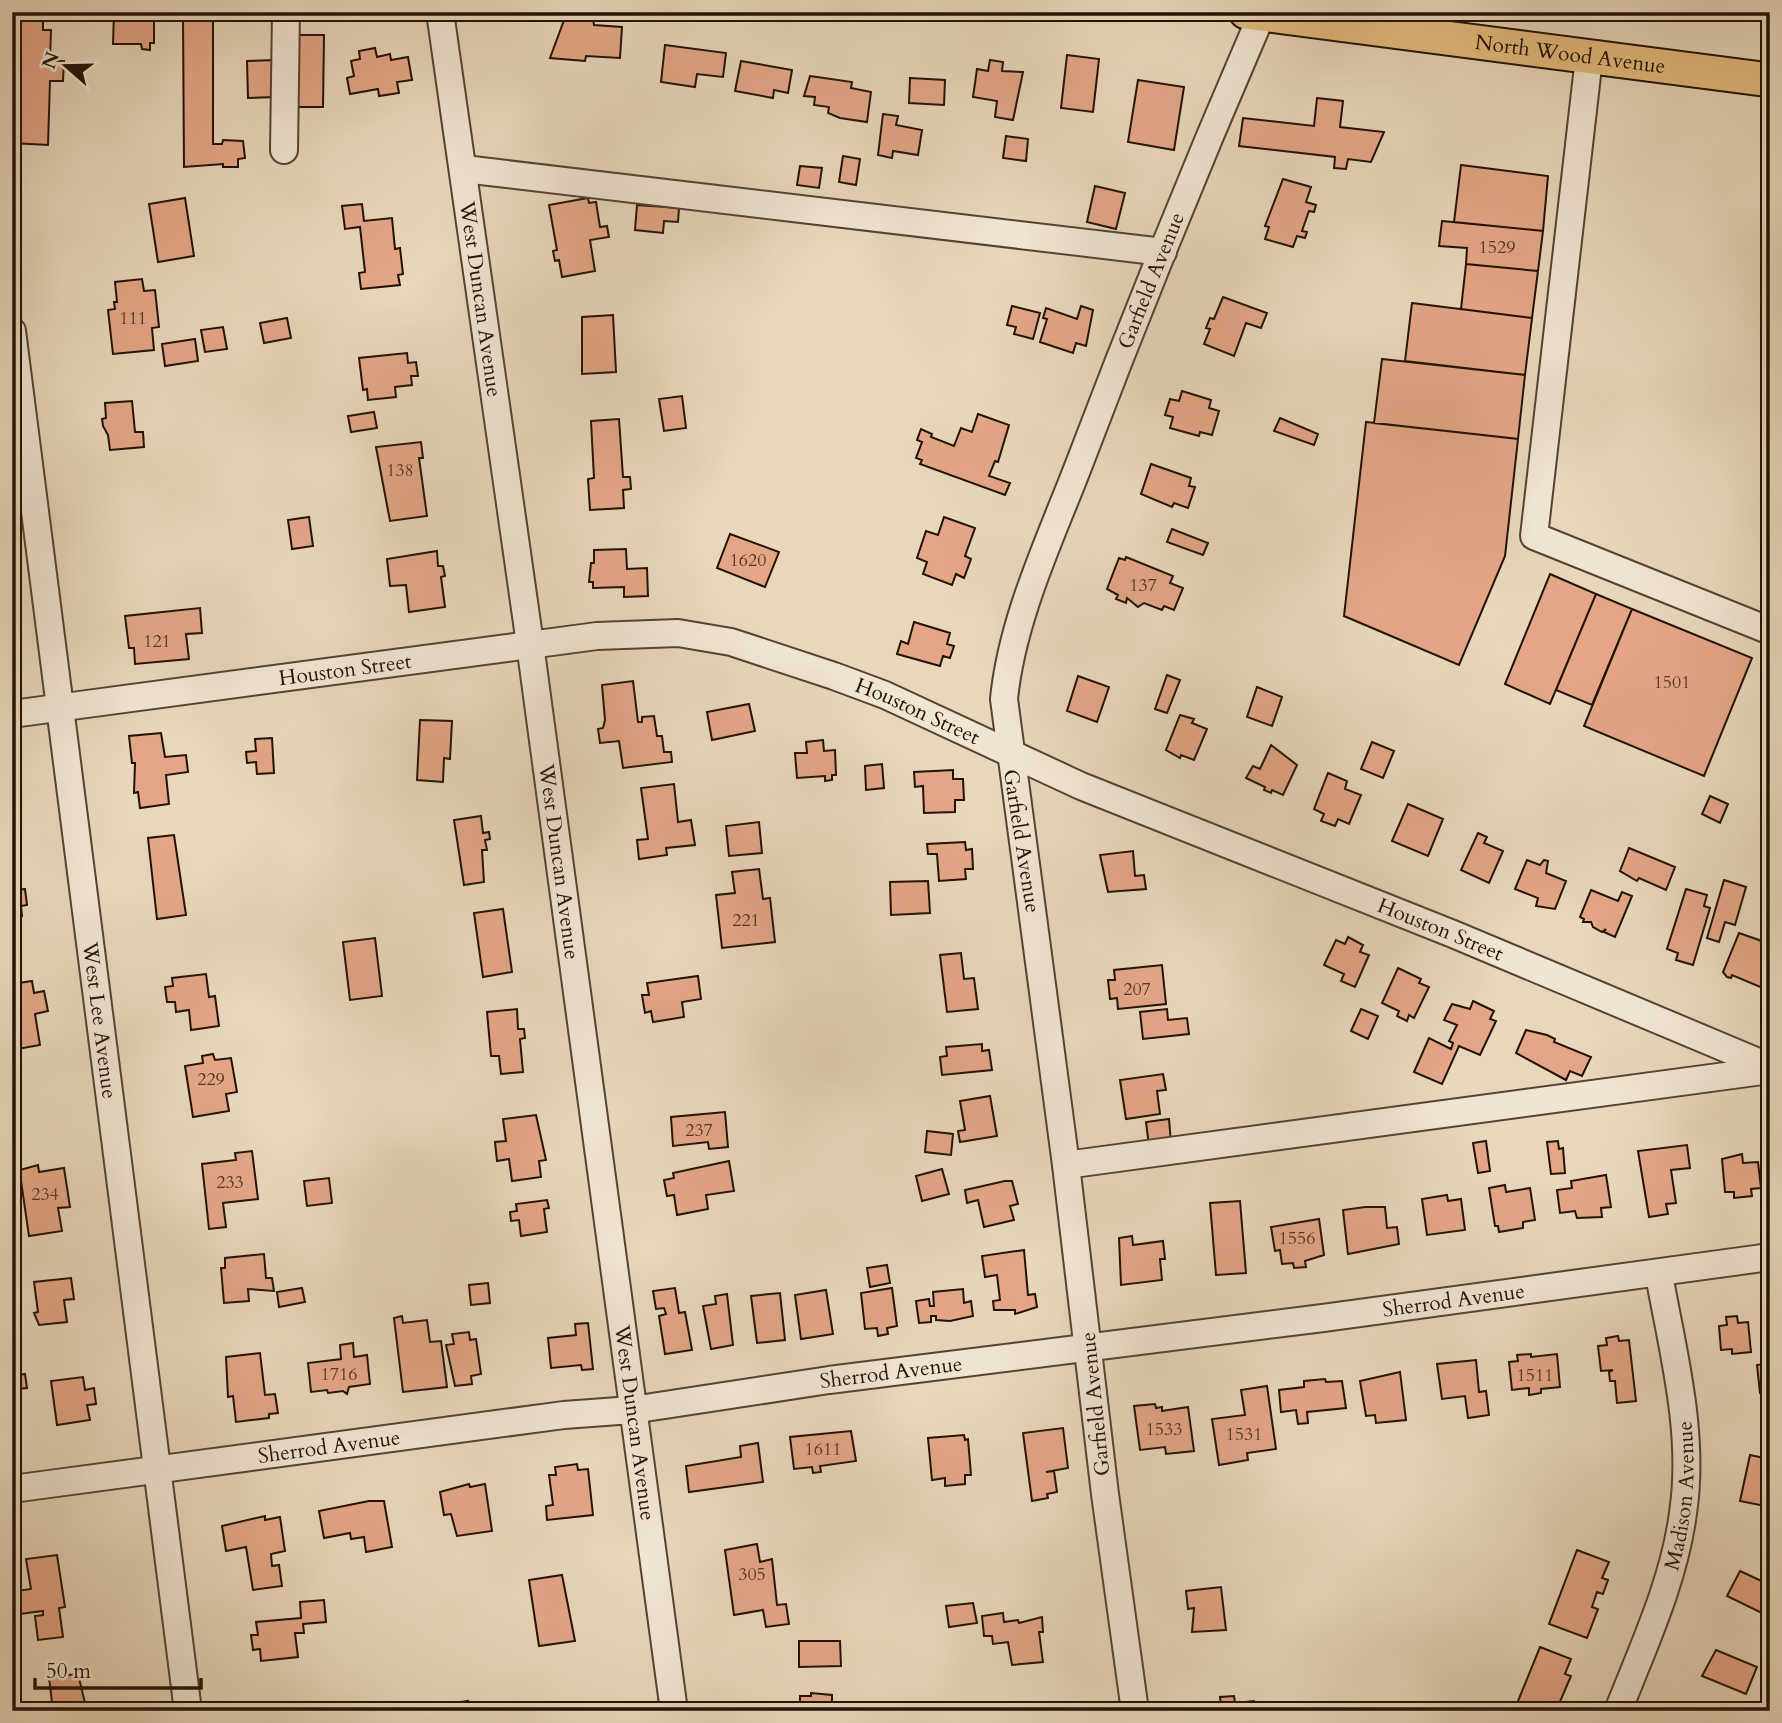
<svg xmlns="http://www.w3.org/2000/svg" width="1782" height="1723" font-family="Cardo,serif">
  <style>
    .building { fill: #e4a687; stroke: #221206; stroke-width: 2 }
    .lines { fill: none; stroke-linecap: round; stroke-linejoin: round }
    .minor-casing { stroke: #544333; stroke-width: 30 }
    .major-casing { stroke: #221206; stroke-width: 37 }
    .minor { stroke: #f0e5d3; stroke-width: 26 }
    .major { stroke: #e4bc7e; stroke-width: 33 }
    .labels { text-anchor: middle; stroke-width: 5; stroke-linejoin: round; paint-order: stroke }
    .number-label { font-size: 18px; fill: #523726 }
    .street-label { font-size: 21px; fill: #221206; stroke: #f0e5d3 }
  </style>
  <rect width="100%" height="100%" fill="#e8d7bb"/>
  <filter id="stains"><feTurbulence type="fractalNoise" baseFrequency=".00286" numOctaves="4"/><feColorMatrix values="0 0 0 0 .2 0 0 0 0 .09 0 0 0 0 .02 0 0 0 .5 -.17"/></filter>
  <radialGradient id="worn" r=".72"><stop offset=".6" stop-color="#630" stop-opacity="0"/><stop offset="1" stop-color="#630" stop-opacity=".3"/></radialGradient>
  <path class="building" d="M14 12H43V30H51L50 61H64L63 81H50L48 145 12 143 17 34H13Z
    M114 12H154V43H150V50L142 49 141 44H113Z
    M567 12H592L594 25 622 27 620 58 586 56 585 61 550 58Z
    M183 17H213V144H222L223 140 243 141 245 158 238 159V167H223V164L184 167Z
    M297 35H324L323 107H297Z
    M665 45 726 53 723 77 697 74 695 87 661 82Z
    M375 48 377 57 390 54 391 60 408 57 412 80 397 82 399 93 379 96 378 89 350 94 347 78 354 76 351 61 360 59 359 51Z
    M1067 55 1099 59 1093 112 1061 108Z
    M275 60 276 97 248 98 247 61Z
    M990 60 1003 62 1002 71 1023 72 1013 120 995 117 997 101 973 97 977 69 988 71Z
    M741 61 792 70 788 93 774 90 773 98 735 91Z
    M810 76 852 82 851 88 871 92 867 122 840 118 828 113 829 107 814 105 815 97 804 96Z
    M910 78 945 80 944 105 909 103Z
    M1138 80 1184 87 1174 150 1128 142Z
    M1317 98 1343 101 1340 127 1384 132 1371 162 1348 159 1346 169 1334 168 1335 157 1239 146 1243 118 1314 126Z
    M883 114 898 116 896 125 922 130 918 155 893 151 892 158 878 155Z
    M1006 136 1028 139 1026 161 1003 158Z
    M843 156 860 159 856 185 839 182Z
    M1461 165 1548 176 1543 231 1454 222Z
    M800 166 822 168 819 188 797 185Z
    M1283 179 1311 187 1306 202 1316 205 1314 212 1309 211 1302 231 1307 232 1305 238 1297 236 1293 247 1265 239 1269 227 1265 226Z
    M1095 186 1125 193 1116 229 1087 222Z
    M185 198 194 256 158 262 149 204Z
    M588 198 589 203 596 202 600 227 607 226 609 237 590 240 595 271 562 277 559 260 555 261 553 251 557 250 549 205Z
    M362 204 364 221 392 218 395 249 400 248 403 274 398 275 400 285 361 289 359 273 365 272 360 227 345 229 342 206Z
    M637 205 679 208 678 222 664 221 663 233 635 230Z
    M1442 221 1543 231 1538 271 1466 264 1467 248 1439 246Z
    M1466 264 1538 271 1532 318 1461 309Z
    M142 279 144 291 155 290 159 327 152 328 154 350 113 354 108 310 115 309 114 302H117L115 282Z
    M1223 297 1267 313 1261 328 1246 323 1234 356 1204 344 1210 329 1206 328 1210 318 1214 319Z
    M1412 303 1532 318 1525 375 1405 361Z
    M1012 306 1040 313 1033 339 1014 334 1016 327 1007 325Z
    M1081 306 1093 310 1086 346 1076 343 1073 353 1040 342 1047 319 1043 318 1046 308 1077 319Z
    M613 315 616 372 582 374V317Z
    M287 318 291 338 264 343 260 323Z
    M223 327 227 349 205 352 201 330Z
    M195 339 198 361 165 366 162 344Z
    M407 353 408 363 416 362 418 376H411L412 385 395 387 396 397 368 400 367 389 363 390 359 358Z
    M1382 359 1525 375 1518 439 1374 423Z
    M1182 391 1211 400 1209 408 1219 411 1212 435 1200 432 1199 436 1170 428 1173 417 1165 415 1170 399 1179 401Z
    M682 396 686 428 664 431 659 399Z
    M132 401 135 432H143L144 447 110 450 108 435 103 426 102 419 106 418 105 403Z
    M374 412 377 428 351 432 348 416Z
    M978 414 1009 425 998 462 995 461 989 476 1010 483 1005 495 920 464 922 460 916 458 922 442 917 440 921 429 932 434 931 437 954 446 961 428 972 432Z
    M1280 418 1318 434 1314 445 1274 431Z
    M619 419 623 477H630L631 489 623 490 624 508 590 510 588 479 594 478 591 421Z
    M1366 422 1518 439 1505 556 1459 665 1344 616Z
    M421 442 423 458H419L427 516 390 521 376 447Z
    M1151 464 1191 478 1189 486 1195 487 1188 508 1174 503 1172 507 1141 494Z
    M309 517 313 546 292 549 288 520Z
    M944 517 975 528 965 556 971 559 964 578 956 574 952 585 923 574 927 562 917 558 926 531 938 535Z
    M1172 529 1208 543 1203 555 1167 542Z
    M730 534 779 552 765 587 717 568Z
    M626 549 627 569 647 568 648 596 624 597V587L593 588V582H589L591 563H594V550Z
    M437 551 438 566H443L445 576 441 577 445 607 409 612 406 585 390 586 387 559Z
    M1126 557 1173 576 1170 583 1183 588 1174 610 1164 606 1162 610 1144 603 1138 607 1127 598 1126 603 1116 599 1118 595 1107 589 1119 558 1125 560Z
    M1550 574 1596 594 1550 704 1505 684Z
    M1596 594 1632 609 1592 705 1556 690Z
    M200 608 202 633 186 634 189 659 135 664 134 648H129L125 616Z
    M1632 609 1752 658 1704 776 1584 726Z
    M914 622 950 633 947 644 954 646 950 658 943 656 940 666 897 654 901 641 908 644Z
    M1167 675 1180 680 1167 713 1155 709Z
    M1078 676 1109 687 1097 722 1067 711Z
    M633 681 638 722H642V717L654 716 657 736H662L664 752H671L672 762 623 768 619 741 600 743 598 729 603 728 605 720 602 685Z
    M1257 687 1282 697 1272 726 1247 717Z
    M749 704 755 731 712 740 707 712Z
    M1180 715 1194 719 1192 723 1207 729 1194 760 1181 755 1180 758 1166 750Z
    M420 720 452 721 450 759 444 758 443 782 417 780Z
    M161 733 165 757 186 755 188 772 166 775 169 804 140 808 138 792 134 793 135 763H132L129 736Z
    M272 738 274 773 257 774 256 762 247 763 246 752 256 751 255 739Z
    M823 740 824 751 835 750 836 775H832V780L825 781V776L797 778 795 753H807L806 742Z
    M1372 742 1394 751 1383 778 1361 769Z
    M1271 745 1297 765 1283 795 1272 790 1271 793 1264 790 1265 787 1246 778 1253 766 1260 769Z
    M882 764 884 788 866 790 865 766Z
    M953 770V779H963L964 800H955V812L924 813 923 786 915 787 914 772Z
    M1328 773 1347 781 1345 789 1361 795 1349 824 1338 819 1335 826 1321 821 1324 814 1314 809Z
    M674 784 678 822 691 820 695 845 666 848 667 855 639 859 637 840 648 839 641 788Z
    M1710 796 1728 804 1720 823 1702 814Z
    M1408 804 1443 819 1428 856 1392 841Z
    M481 816 483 833 489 832 490 839 485 840 487 850H482L484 882 464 885 454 820Z
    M12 817H20L21 828 15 829 16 838H12Z
    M759 822 762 853 729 856 726 826Z
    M1478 833 1487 837 1484 843 1503 851 1489 883 1461 870Z
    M174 835 186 915 157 919 148 838Z
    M965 842 966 850 972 849 973 869H965L966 879 939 881 937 854H928L927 844Z
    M1629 848 1675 867 1666 890 1639 878 1637 881 1620 871Z
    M1133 851 1135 876 1144 875 1146 889 1108 892 1100 855Z
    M1527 860 1540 865 1544 860 1548 861 1546 873 1566 881 1555 909 1536 906 1538 898 1515 889Z
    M759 869 763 899 770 898 775 942 722 948 716 895 735 893 732 872Z
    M1724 880 1746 887 1735 925 1725 922 1719 942 1707 938Z
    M928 881 930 913 891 915 890 882Z
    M25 889 27 905 21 906 22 916 12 918V890Z
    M1686 889 1707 895 1704 906 1710 908 1693 965 1676 960 1678 953 1667 949Z
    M1591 890 1618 901 1622 892 1632 896 1615 937 1604 932 1606 929 1602 932 1593 927 1591 922H1583L1584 919 1580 917Z
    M503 909 512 972 483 977 474 913Z
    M1739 933 1759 940 1770 949V991L1732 975 1731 978 1727 977 1723 972Z
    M1348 937 1363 945 1360 952 1369 955 1355 987 1341 981 1344 974 1324 965 1336 940 1345 944Z
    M375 938 382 996 350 1000 343 942Z
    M961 953 964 979 974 978 978 1009 947 1012 940 955Z
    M1162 965 1166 1004 1118 1009 1117 998 1110 999 1108 980H1115L1114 970Z
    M1398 968 1421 979 1419 983 1429 987 1414 1018 1409 1015 1407 1021 1397 1016 1399 1011 1382 1003Z
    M206 974 209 997 215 996 219 1026 191 1030 189 1010 176 1012 175 1002H167L165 987 173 986 172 978Z
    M698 976 701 999 682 1002 684 1017 653 1022 651 1011 645 1013 642 995H649L647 983Z
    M32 981 34 993 44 991 48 1011 35 1014 40 1045 12 1050V984Z
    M1473 1001 1494 1011 1490 1019 1496 1021 1480 1055 1459 1046 1442 1084 1414 1072 1429 1038 1451 1049 1453 1043 1449 1041 1457 1025 1444 1020 1452 1004 1470 1009Z
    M517 1009 518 1029H524L525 1038 520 1039 523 1072 501 1074 499 1056H491L487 1012Z
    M1167 1009 1168 1020 1187 1018 1189 1034 1143 1039 1140 1012Z
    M1361 1009 1378 1016 1368 1039 1351 1031Z
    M1526 1030 1547 1035 1555 1039 1554 1042 1591 1057 1582 1076 1570 1071 1566 1080 1516 1053Z
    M982 1044V1051L989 1050 992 1070 942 1075 940 1057 947 1056 946 1047Z
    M213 1054 215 1060 231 1058 237 1092 226 1094 229 1111 193 1117 185 1066 203 1063 202 1056Z
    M1163 1074 1166 1090 1157 1091 1160 1114 1126 1119 1120 1080Z
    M990 1096 997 1136 960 1142 958 1131 965 1130 960 1101Z
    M725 1112 728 1147 709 1149 708 1142 673 1146 671 1117Z
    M536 1115 546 1160 539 1161 541 1177 512 1181 509 1159 497 1161 495 1142 506 1141 503 1119Z
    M1169 1119 1171 1143 1149 1146 1146 1122Z
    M927 1131 953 1134 951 1155 925 1152Z
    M1486 1141 1490 1171 1478 1173 1473 1143Z
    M1558 1141 1559 1149 1563 1148 1565 1173 1551 1174 1547 1142Z
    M1687 1145 1690 1168 1671 1170 1676 1203 1666 1204 1668 1214 1649 1217 1638 1151Z
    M252 1151 258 1199 223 1203 226 1227 209 1229 202 1164 236 1160 235 1153Z
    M1742 1154 1743 1163 1758 1162 1761 1188 1751 1189 1752 1196 1734 1198V1192H1725L1722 1159Z
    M729 1161 734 1191 706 1195 708 1209 677 1215 674 1195 667 1196 664 1180 674 1178 673 1173Z
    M38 1165 39 1172 64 1168 70 1207 58 1208 62 1231 29 1236 21 1181 15 1182 13 1172Z
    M942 1169 949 1194 922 1201 916 1176Z
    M1606 1175 1611 1207 1601 1208 1602 1217 1577 1218 1575 1211 1560 1213 1557 1190 1572 1188 1571 1181Z
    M329 1178 332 1203 307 1206 304 1181Z
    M1005 1181H1012L1018 1204 1010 1206 1014 1220 984 1227 978 1200 967 1203 965 1190Z
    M1505 1185 1506 1192 1530 1188 1535 1220 1523 1222V1228L1499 1232 1498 1226H1495L1489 1188Z
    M1447 1195 1448 1201 1461 1199 1465 1230 1427 1235 1422 1199Z
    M547 1200 549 1208 544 1209 547 1232 521 1236 519 1220 511 1221 510 1212 517 1211 516 1204Z
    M1240 1201 1246 1273 1216 1275 1210 1203Z
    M1365 1207H1385L1387 1228 1397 1227 1399 1244 1348 1254 1343 1210Z
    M1319 1219 1324 1255 1305 1261 1306 1267 1294 1268 1293 1263 1282 1264 1280 1250 1275 1251 1271 1227Z
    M1132 1236 1133 1245 1163 1241 1165 1259H1160L1162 1280 1121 1285 1119 1238Z
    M1024 1250 1028 1295 1035 1294 1037 1307 1015 1314V1310H994L993 1301 1000 1300 997 1275 985 1277 982 1256Z
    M264 1254 266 1278H272L274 1291 248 1289 249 1301 224 1303 221 1268H225V1258Z
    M887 1265 890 1283 870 1287 867 1268Z
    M71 1278 74 1299 64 1300 67 1322 39 1325 34 1313 38 1312 34 1282Z
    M488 1283 490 1303 471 1305 469 1285Z
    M302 1288 305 1302 279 1307 277 1292Z
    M675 1288 679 1313 685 1312 692 1350 665 1354 659 1316 666 1314 664 1308 656 1309 653 1291Z
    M892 1288 897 1326 887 1328 888 1334 878 1336 877 1328 865 1329 861 1293Z
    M963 1289 964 1303 971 1301 973 1316 950 1321 936 1320V1316H931V1322L919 1323 916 1301 929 1299 930 1306H934L933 1292Z
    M826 1290 833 1334 801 1339 795 1295Z
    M780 1293 785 1340 757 1343 751 1296Z
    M727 1294 733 1345 711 1349 703 1306 716 1304 715 1296Z
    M402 1316 403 1323 427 1320 430 1342 441 1341 447 1387 403 1392 394 1318Z
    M1737 1316 1738 1323 1748 1322 1751 1352 1732 1354V1349L1721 1350 1719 1326 1727 1325 1726 1317Z
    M588 1323 593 1369 582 1370 581 1365 551 1368 548 1338 576 1335 575 1324Z
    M469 1332 470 1340 476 1339 481 1374 471 1376 472 1384 455 1386 446 1345 454 1344 452 1334Z
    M1618 1336 1619 1341 1629 1340 1636 1401 1617 1403 1615 1381H1610L1609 1372 1613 1370 1601 1371 1598 1346 1607 1345 1606 1338Z
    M353 1343 354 1357 367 1355 370 1384 349 1387 347 1394 343 1391 328 1393 327 1390 311 1392 308 1363 341 1359 340 1345Z
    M260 1353 265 1395 275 1394 278 1413 269 1414V1418L236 1422 233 1396 228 1397 226 1357Z
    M1531 1354V1357L1557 1354 1560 1387 1541 1389V1393L1529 1395V1388L1512 1390 1509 1362 1518 1361 1517 1355Z
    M1476 1360 1479 1392 1486 1391 1489 1415 1468 1418 1465 1396 1442 1399 1437 1364Z
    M1770 1363V1392L1760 1393 1757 1365Z
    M1400 1372 1406 1420 1376 1423 1375 1415 1366 1416 1360 1381Z
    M25 1374 27 1388 16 1389 17 1396 12 1397V1376Z
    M83 1377 85 1390 94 1388 96 1404 87 1405 90 1420 57 1425 51 1381Z
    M1325 1379 1326 1382 1342 1381 1346 1408 1307 1412 1308 1423 1298 1424 1296 1410 1281 1412 1279 1390 1304 1387V1381Z
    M1267 1386 1276 1449 1247 1453 1248 1460 1219 1465 1212 1419 1245 1415 1241 1390Z
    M1155 1404 1156 1408 1162 1407V1411L1188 1407 1194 1451 1166 1454 1165 1447 1140 1450 1134 1406Z
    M1063 1428 1068 1468 1046 1472 1054 1471 1057 1492 1047 1494 1048 1498 1032 1501 1023 1433Z
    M851 1431 856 1461 820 1466 821 1472 813 1473 812 1467 794 1469 790 1437Z
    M964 1435 965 1440 968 1439 971 1475H965V1484L945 1486V1478L932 1480 928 1438Z
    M758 1443 763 1482 689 1492 686 1466 741 1457 740 1446Z
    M1750 1455 1769 1459 1766 1477 1770 1478V1507L1740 1501Z
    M577 1464 578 1470 588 1469 593 1515 547 1520 546 1506 553 1505 549 1475H556L555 1467Z
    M469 1484 470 1487 485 1484 492 1531 457 1536 451 1514 444 1515 440 1492Z
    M369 1501H384L392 1547 366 1552 364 1537 351 1539 350 1533 324 1538 319 1511Z
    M265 1516V1520L280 1517 285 1551 271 1554 272 1566 279 1565 282 1586 253 1590 246 1547 226 1551 222 1526Z
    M757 1544 760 1562 772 1559 777 1605 786 1604 789 1624 766 1627 763 1610 734 1615 725 1550Z
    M1577 1550 1609 1562 1602 1578 1608 1580 1603 1594 1597 1592 1592 1607 1598 1609 1587 1638 1549 1624Z
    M57 1555 65 1607 59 1608 63 1637 38 1640 35 1616 43 1615V1611L20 1614 17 1591 31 1589 26 1559Z
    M1740 1571 1770 1585V1617L1727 1596Z
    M562 1575 575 1641 539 1646 529 1580Z
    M1221 1587 1226 1630 1192 1632 1194 1608 1188 1609 1186 1591Z
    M324 1600 326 1622 303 1624 304 1633H295L298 1657 261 1661 260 1649 253 1650 251 1635H258L256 1622 301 1618 300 1602Z
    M973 1603 977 1623 949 1627 946 1606Z
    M1003 1613 1004 1622 1018 1620 1019 1623 1042 1617 1043 1632H1039L1043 1662 1012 1665 1008 1642 993 1644 992 1636H984L982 1616Z
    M799 1641H840L841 1666 799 1667Z
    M1540 1647 1571 1659 1565 1674 1571 1676 1556 1711H1514Z
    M1716 1650 1757 1667 1746 1694 1702 1676Z
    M78 1674 87 1711H53L49 1677Z
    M811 1693 832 1695V1711H800V1696H811Z
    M1234 1696 1235 1703 1254 1701 1256 1711H1209L1208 1707 1221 1705 1220 1697Z
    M468 1701 469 1711H442L441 1705Z
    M290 1704 291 1711H274V1706Z"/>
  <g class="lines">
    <defs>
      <g id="minor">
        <path id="s1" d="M440 12 530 644 674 1711"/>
        <path d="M1589 58 1534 536 1768 630"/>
        <path d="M284 150 286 12"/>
        <path d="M464 169 1163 252"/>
        <path id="s2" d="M12 331 188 1711"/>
        <path id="s3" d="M12 714 597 636 678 633 731 642 834 676 885 695 1081 786 1453 934 1770 1067"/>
        <path d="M1066 1165 1770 1070"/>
        <path id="s4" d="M12 1489 564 1415 632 1410 829 1380 1323 1318 1770 1257"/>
        <path id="s5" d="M1135 1711 1105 1494 1066 1165 1004 699C1012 619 1049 542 1078 467 1136 314 1197 164 1262 14"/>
        <path id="s6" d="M1618 1711C1643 1647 1674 1582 1683 1513 1695 1434 1673 1352 1659 1275"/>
      </g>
      <g id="major">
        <path id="s7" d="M1246 12 1770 80"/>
      </g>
    </defs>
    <use href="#minor" class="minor-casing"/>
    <use href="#major" class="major-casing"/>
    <use href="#minor" class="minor"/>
    <use href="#major" class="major"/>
  </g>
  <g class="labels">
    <g class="number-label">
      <text x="1497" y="253">1529</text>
      <text x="133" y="324">111</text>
      <text x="400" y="476">138</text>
      <text x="748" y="566">1620</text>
      <text x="1143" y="591">137</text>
      <text x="157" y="647">121</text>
      <text x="1672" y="688">1501</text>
      <text x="746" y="926">221</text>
      <text x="1137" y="995">207</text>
      <text x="211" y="1085">229</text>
      <text x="699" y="1136">237</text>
      <text x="230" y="1188">233</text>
      <text x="45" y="1200">234</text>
      <text x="1297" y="1244">1556</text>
      <text x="339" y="1380">1716</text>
      <text x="1535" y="1381">1511</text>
      <text x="1164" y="1435">1533</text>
      <text x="1244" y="1440">1531</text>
      <text x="823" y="1455">1611</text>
      <text x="752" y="1580">305</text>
    </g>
    <g class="street-label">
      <text dy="7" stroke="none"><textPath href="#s7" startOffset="327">North Wood Avenue</textPath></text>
      <text dy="7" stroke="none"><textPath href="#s5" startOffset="1465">Garfield Avenue</textPath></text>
      <text dy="7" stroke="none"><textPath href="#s1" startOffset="290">West Duncan Avenue</textPath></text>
      <text dy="7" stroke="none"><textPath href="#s3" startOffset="336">Houston Street</textPath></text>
      <text dy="7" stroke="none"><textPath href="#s3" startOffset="924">Houston Street</textPath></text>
      <text transform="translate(1022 841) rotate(81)" y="7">Garfield Avenue</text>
      <text dy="7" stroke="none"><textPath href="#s1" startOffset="858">West Duncan Avenue</textPath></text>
      <text dy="7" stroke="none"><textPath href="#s3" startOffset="1491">Houston Street</textPath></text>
      <text dy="7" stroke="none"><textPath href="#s2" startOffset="695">West Lee Avenue</textPath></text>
      <text dy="7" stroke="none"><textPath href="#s4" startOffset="1454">Sherrod Avenue</textPath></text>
      <text dy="7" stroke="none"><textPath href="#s4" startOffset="887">Sherrod Avenue</textPath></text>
      <text transform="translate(1095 1404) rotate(-96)" y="7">Garfield Avenue</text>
      <text dy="7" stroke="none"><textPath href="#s1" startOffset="1424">West Duncan Avenue</textPath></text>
      <text dy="7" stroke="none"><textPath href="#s4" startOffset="320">Sherrod Avenue</textPath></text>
      <text dy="7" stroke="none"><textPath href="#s6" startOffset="226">Madison Avenue</textPath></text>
    </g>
  </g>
  <rect width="1782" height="1723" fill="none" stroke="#e8d7bb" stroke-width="42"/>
  <rect x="14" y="14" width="1754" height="1695" fill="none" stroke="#221206" stroke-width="3.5"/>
  <rect x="21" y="21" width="1740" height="1681" fill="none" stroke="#221206" stroke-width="2"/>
  <g transform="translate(66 66) rotate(290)" stroke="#f0e5d3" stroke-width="5" paint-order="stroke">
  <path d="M0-5L12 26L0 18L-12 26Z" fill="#221206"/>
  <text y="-10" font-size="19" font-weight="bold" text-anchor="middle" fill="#221206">N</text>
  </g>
  <path d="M35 1678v10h166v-10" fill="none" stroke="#221206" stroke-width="3.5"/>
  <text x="46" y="1678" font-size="21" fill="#221206" stroke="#f0e5d3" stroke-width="5" paint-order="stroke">50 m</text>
  <rect width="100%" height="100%" filter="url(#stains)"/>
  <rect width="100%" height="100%" fill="url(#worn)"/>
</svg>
